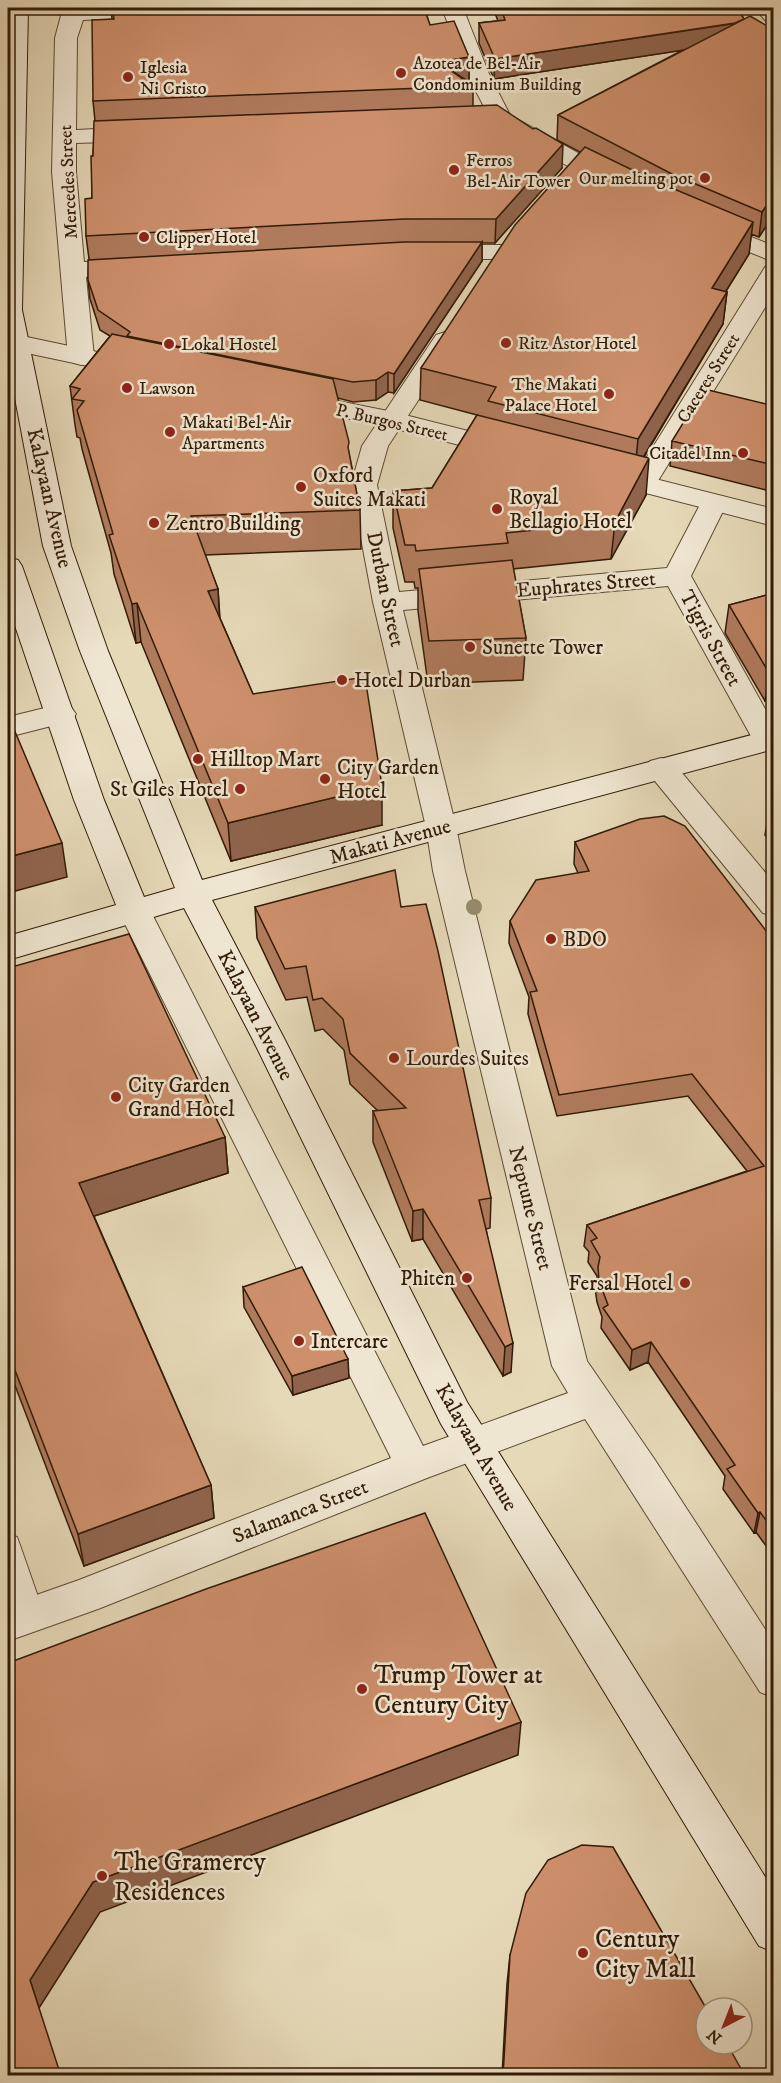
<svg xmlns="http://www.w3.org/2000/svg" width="781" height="2083" font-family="'IM FELL DW Pica',serif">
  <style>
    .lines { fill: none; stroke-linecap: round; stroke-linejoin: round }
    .service-casing { stroke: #5f4a33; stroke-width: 2 }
    .minor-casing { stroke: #5f4a33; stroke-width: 2 }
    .tertiary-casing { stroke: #5f4a33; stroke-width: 2 }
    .secondary-casing { stroke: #321b07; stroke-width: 2 }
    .service { fill: #efe6d1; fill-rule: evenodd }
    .minor { fill: #efe6d1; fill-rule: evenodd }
    .tertiary { fill: #efe6d1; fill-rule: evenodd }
    .secondary { fill: #efe6d1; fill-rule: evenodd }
    .tree { fill: #988c6e }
    .wall { fill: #b07b5d; stroke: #321b07; stroke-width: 1.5 }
    .shaded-wall { fill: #90644c; stroke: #321b07; stroke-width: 1.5 }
    .building { fill: #cd8f6c; stroke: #321b07; stroke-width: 1.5 }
    .poi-dot { fill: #8f2418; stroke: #efe6d1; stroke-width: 2 }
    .labels { text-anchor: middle; stroke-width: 5; stroke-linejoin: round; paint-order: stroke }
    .far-poi-label { font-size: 18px; fill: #321b07; stroke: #efe6d1; text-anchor: start }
    .far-street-label { font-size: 18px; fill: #321b07; stroke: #efe6d1 }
    .poi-label { font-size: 21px; fill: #321b07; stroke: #efe6d1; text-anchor: start }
    .street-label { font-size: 21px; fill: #321b07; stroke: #efe6d1 }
    .near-poi-label { font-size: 26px; fill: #321b07; stroke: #efe6d1; text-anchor: start }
  </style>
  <rect width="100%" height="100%" fill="#e6d9b8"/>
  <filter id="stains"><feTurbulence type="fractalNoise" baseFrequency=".00333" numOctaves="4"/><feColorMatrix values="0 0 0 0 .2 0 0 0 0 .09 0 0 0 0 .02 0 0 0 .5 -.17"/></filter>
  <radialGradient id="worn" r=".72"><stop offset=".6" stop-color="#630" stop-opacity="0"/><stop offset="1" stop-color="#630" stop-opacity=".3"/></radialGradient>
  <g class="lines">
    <defs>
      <path id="service" d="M8 1534 17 1537 20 1545 44 1614 40 1622 31 1625 22 1622 8 1581Z"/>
      <path id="minor" d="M63 8H216L213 13 205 14 83 20 77 38 76 130 137 127 145 129 148 134 145 139 137 141 76 143V172L84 262 132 260 141 262 144 267 141 272 86 277 94 357 90 362 81 365 72 362 68 357 52 172 55 38Z
        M442 8H463L489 74 510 115 621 177 625 182 621 187 613 189 605 187 493 124 467 74Z
        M754 8H774V22L766 21Z
        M708 220 774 246V262L700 232 696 227 700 222Z
        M439 245H503L512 247 515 252 512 257 503 259H439L430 257 427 252 430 247Z
        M774 265V293L656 484 652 490 643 492 634 490 630 484 762 272 765 267Z
        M445 332 454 335 458 340 388 446 377 485 399 592 667 568 704 497 714 495 724 497 727 503 691 576 774 725V748L767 750 757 747 668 586 403 610 456 827 465 871 587 1361 655 1460 774 1643V1698L760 1692 585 1419 427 1478 98 1609 8 1641V1605L79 1580 391 1458 119 912 124 904 135 900 146 904 151 912 423 1446 568 1393 552 1366 433 871 426 827 373 602 351 485 362 446 436 335Z
        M61 704 71 707 76 714 71 721 8 737V717Z
        M661 758 672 761 774 883V916L763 913 650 775 646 768 650 761Z"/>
      <path id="tertiary" d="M8 333 135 360 144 363 148 368 144 373 135 376 8 349Z
        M298 393 393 412 516 443 520 449 516 455 507 457 392 428 289 406 285 401 289 396Z
        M604 466 774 509V526L595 480 591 474 595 468Z"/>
      <path id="secondary" d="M8 8H28L22 310 71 546 108 651 202 880 774 729V749L212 900 285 1040 467 1402 774 1891V1952L759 1946 441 1424 253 1040 184 908 8 960V936L116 905 74 800 8 605V557L18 560 22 566 104 800 144 897 175 888 80 651 43 546 8 361Z"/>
    </defs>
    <use href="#service" class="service-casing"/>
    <use href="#minor" class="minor-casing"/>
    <use href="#tertiary" class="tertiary-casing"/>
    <use href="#secondary" class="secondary-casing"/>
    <use href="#service" class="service"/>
    <use href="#minor" class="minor"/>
    <use href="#tertiary" class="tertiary"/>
    <use href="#secondary" class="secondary"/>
  </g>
  <circle class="tree" cx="474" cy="907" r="8"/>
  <path class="wall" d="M111 8H424L430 25 469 57V82L473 86V106L562 168 495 243H482V261L394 393 388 392 376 400 353 402 338 398 360 510 361 549 205 555 218 589 220 618 253 694 382 825 231 861 141 642 136 643 114 574 111 553 82 449 80 438 77 437 75 425 70 386 110 336 100 330 90 299 88 280 89 259 86 236 92 198 93 156 95 121 93 101 112 19Z
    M493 8H737L744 19 774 30V214L759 237 751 234 749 254 726 291 727 292 723 324 644 457 646 495 611 559 513 569 526 638 523 680 428 684 418 611V588H415L414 582H405L393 528V491L432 488 477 415 420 400 421 368 580 152 557 140 558 115 683 50 494 79 479 43V23L498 21Z
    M774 406V492L670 466 672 441Z
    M774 593V699L765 701 725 633 729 605Z
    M774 801V845L765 835 769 812Z
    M575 842 774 941V1557L756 1532 754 1533 723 1489 725 1476 648 1362 630 1370 601 1328 602 1317 597 1302 595 1288 597 1276 588 1262 589 1252 584 1246 587 1225 747 1171 688 1096 557 1116 528 1014 529 997 509 943 510 921 578 873 574 864Z
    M255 907H401L491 1198 490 1228 486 1229 511 1372 503 1376 423 1239 412 1241 373 1142V1111H378L350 1084 344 1050 323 1029 315 1031 307 997 286 1000 257 938Z
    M8 968 225 1137 228 1173 94 1216 211 1485 214 1518 84 1566 8 1367Z
    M243 1287 349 1378 293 1395 244 1307Z
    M510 1955 745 2076H502L507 1984Z"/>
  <path class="shaded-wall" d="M745 22 743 41 494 79 495 59Z
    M469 57V82L438 62Z
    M563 144 562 168 495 243 496 219Z
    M774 194V214L759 237 762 212Z
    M753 222 749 254 708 320 712 288Z
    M482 242V261L394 393V374Z
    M727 292 723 324 635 471 638 439Z
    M388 372V392L376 400V380Z
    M649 458 646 495 611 559 615 522Z
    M218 589 220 628 208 591Z
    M137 603 141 642 136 643 132 604Z
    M774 672V699L765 701 769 673Z
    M382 786V825L231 861 228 823Z
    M62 843 67 877 8 893V857Z
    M225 1137 228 1173 85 1219 79 1183Z
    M423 1209V1239L412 1241 413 1211Z
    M651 1342 648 1362 630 1370 632 1350Z
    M513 1343 511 1372 503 1376 505 1347Z
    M348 1359 349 1378 293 1395 292 1376Z
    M211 1485 214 1518 84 1566 78 1534Z
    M760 1512 756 1532 754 1533 758 1513Z
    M521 1722 518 1755 100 1912 39 2008 30 1980 93 1882Z"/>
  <path class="building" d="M112 8H424L430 25 454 21 469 57 438 62 473 86 93 101 92 20 114 19Z
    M501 8H737L744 19 735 23 495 59 479 23 505 20Z
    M750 16 774 30V194L762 212 672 174 558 115Z
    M497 105 533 129 536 128 563 144 496 219H404L86 236 85 199 92 198 91 156H93L94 121Z
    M585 147 655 181 753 222 712 288 727 292 638 439 488 401 496 387 421 368 515 225Z
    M404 242H482L394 374 388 372 376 380 353 382 127 336 130 332 98 310 88 280V260Z
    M112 334 333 379 349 442 348 447 360 510 191 516 218 589 208 591 253 694 365 677 382 786 228 823 137 603 132 604 109 535 113 534 77 410 84 401 72 399 80 389 70 386Z
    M704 389 774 406V465L672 441Z
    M477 415 649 458 615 522 506 533 508 543 416 551 415 545H405L393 491 432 488Z
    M512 560 526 638 429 641 419 569Z
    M774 593V672L769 673 729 605Z
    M8 715 62 843 8 857Z
    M774 801V817L769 812Z
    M664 816 685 826 774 941V1531L760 1512 758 1513 727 1469 735 1465 651 1342 632 1350 603 1308 608 1305 599 1281 598 1267 600 1257 591 1241 597 1238 587 1225 764 1166 692 1074 559 1095 530 992 537 991 510 921 536 880 589 871 575 842 640 819Z
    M395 870 401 907 426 904 438 951 491 1198 479 1200 513 1343 505 1347 423 1209 413 1211 373 1111 406 1108 350 1053 343 1019 322 998 313 1000 306 966 285 969 255 907Z
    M129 934 225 1137 79 1183 211 1485 78 1534 8 1352V968Z
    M302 1267 348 1359 292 1376 243 1287Z
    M425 1513 521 1722 93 1882 30 1980 61 2076H8V1663L206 1589Z
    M582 1845 613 1847 706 2008V2044H727L745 2076H503L510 1955 526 1893 548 1860Z"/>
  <g class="poi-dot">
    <circle cx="401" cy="73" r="6"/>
    <circle cx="128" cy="77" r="6"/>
    <circle cx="454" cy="170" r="6"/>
    <circle cx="705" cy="178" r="6"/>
    <circle cx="144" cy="237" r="6"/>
    <circle cx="506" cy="343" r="6"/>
    <circle cx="169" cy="344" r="6"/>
    <circle cx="127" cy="388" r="6"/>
    <circle cx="609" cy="394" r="6"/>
    <circle cx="170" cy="432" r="6"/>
    <circle cx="743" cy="453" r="6"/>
    <circle cx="301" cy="487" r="6"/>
    <circle cx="497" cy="509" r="6"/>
    <circle cx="154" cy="523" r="6"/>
    <circle cx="470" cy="647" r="6"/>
    <circle cx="342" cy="680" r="6"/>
    <circle cx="198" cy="759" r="6"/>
    <circle cx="325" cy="779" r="6"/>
    <circle cx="240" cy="789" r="6"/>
    <circle cx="551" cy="939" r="6"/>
    <circle cx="394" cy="1058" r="6"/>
    <circle cx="116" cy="1097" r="6"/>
    <circle cx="467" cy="1278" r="6"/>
    <circle cx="685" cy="1283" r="6"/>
    <circle cx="299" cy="1341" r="6"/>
    <circle cx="362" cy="1689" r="6"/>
    <circle cx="102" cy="1876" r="6"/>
    <circle cx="583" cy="1953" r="6"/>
  </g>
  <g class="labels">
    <g class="far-poi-label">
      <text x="413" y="69">Azotea de Bel-Air<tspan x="413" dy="21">Condominium Building</tspan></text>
      <text x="140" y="73">Iglesia<tspan x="140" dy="21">Ni Cristo</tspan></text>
      <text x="466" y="166">Ferros<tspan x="466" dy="21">Bel-Air Tower</tspan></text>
      <text x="693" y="184" text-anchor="end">Our melting pot</text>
      <text x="156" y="243">Clipper Hotel</text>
      <text x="518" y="349">Ritz Astor Hotel</text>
      <text x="181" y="350">Lokal Hostel</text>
      <text x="597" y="390" text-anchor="end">The Makati<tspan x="597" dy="21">Palace Hotel</tspan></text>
      <text x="139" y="394">Lawson</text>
      <text x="182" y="428">Makati Bel-Air<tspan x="182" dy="21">Apartments</tspan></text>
      <text x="731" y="459" text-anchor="end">Citadel Inn</text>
    </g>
    <g class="far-street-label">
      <text transform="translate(68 182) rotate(-93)" y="6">Mercedes Street</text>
      <text transform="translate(708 378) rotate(-58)" y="6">Caceres Street</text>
      <text transform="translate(392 422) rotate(13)" y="6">P. Burgos Street</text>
    </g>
    <g class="poi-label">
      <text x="313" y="482">Oxford<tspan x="313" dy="24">Suites Makati</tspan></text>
      <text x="509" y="504">Royal<tspan x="509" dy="24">Bellagio Hotel</tspan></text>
      <text x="166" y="530">Zentro Building</text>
      <text x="482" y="654">Sunette Tower</text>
      <text x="354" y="687">Hotel Durban</text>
      <text x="210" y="766">Hilltop Mart</text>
      <text x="337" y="774">City Garden<tspan x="337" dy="24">Hotel</tspan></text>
      <text x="228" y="796" text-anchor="end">St Giles Hotel</text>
      <text x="563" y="946">BDO</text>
      <text x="406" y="1065">Lourdes Suites</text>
      <text x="128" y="1092">City Garden<tspan x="128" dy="24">Grand Hotel</tspan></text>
      <text x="455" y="1285" text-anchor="end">Phiten</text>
      <text x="673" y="1290" text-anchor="end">Fersal Hotel</text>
      <text x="311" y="1348">Intercare</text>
    </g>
    <g class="street-label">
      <text transform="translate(50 498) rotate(77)" y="7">Kalayaan Avenue</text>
      <text transform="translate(586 584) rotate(-5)" y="7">Euphrates Street</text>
      <text transform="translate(386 589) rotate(78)" y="7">Durban Street</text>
      <text transform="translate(711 638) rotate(61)" y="7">Tigris Street</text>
      <text transform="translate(390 841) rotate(-15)" y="7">Makati Avenue</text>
      <text transform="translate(256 1015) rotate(63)" y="7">Kalayaan Avenue</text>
      <text transform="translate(531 1208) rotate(76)" y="7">Neptune Street</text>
      <text transform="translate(477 1447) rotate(60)" y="7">Kalayaan Avenue</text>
      <text transform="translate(300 1511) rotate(-21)" y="7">Salamanca Street</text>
    </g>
    <g class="near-poi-label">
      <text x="374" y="1683">Trump Tower at<tspan x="374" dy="30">Century City</tspan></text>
      <text x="114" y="1870">The Gramercy<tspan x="114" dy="30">Residences</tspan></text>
      <text x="595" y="1947">Century<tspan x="595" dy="30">City Mall</tspan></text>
    </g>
  </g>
  <rect width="781" height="2083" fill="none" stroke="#e6d9b8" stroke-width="30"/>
  <rect x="9" y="9" width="763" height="2065" fill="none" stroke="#321b07" stroke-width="3"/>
  <rect x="15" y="15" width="751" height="2053" fill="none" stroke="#321b07" stroke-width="1.5"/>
  <g transform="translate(724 2026) rotate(222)"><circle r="28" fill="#efe6d1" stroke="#a39580" stroke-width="1.5"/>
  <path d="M0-4.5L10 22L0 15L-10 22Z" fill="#8f2418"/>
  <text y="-9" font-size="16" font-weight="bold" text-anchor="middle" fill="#321b07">N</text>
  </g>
  <rect width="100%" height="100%" filter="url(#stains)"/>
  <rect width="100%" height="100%" fill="url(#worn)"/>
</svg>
